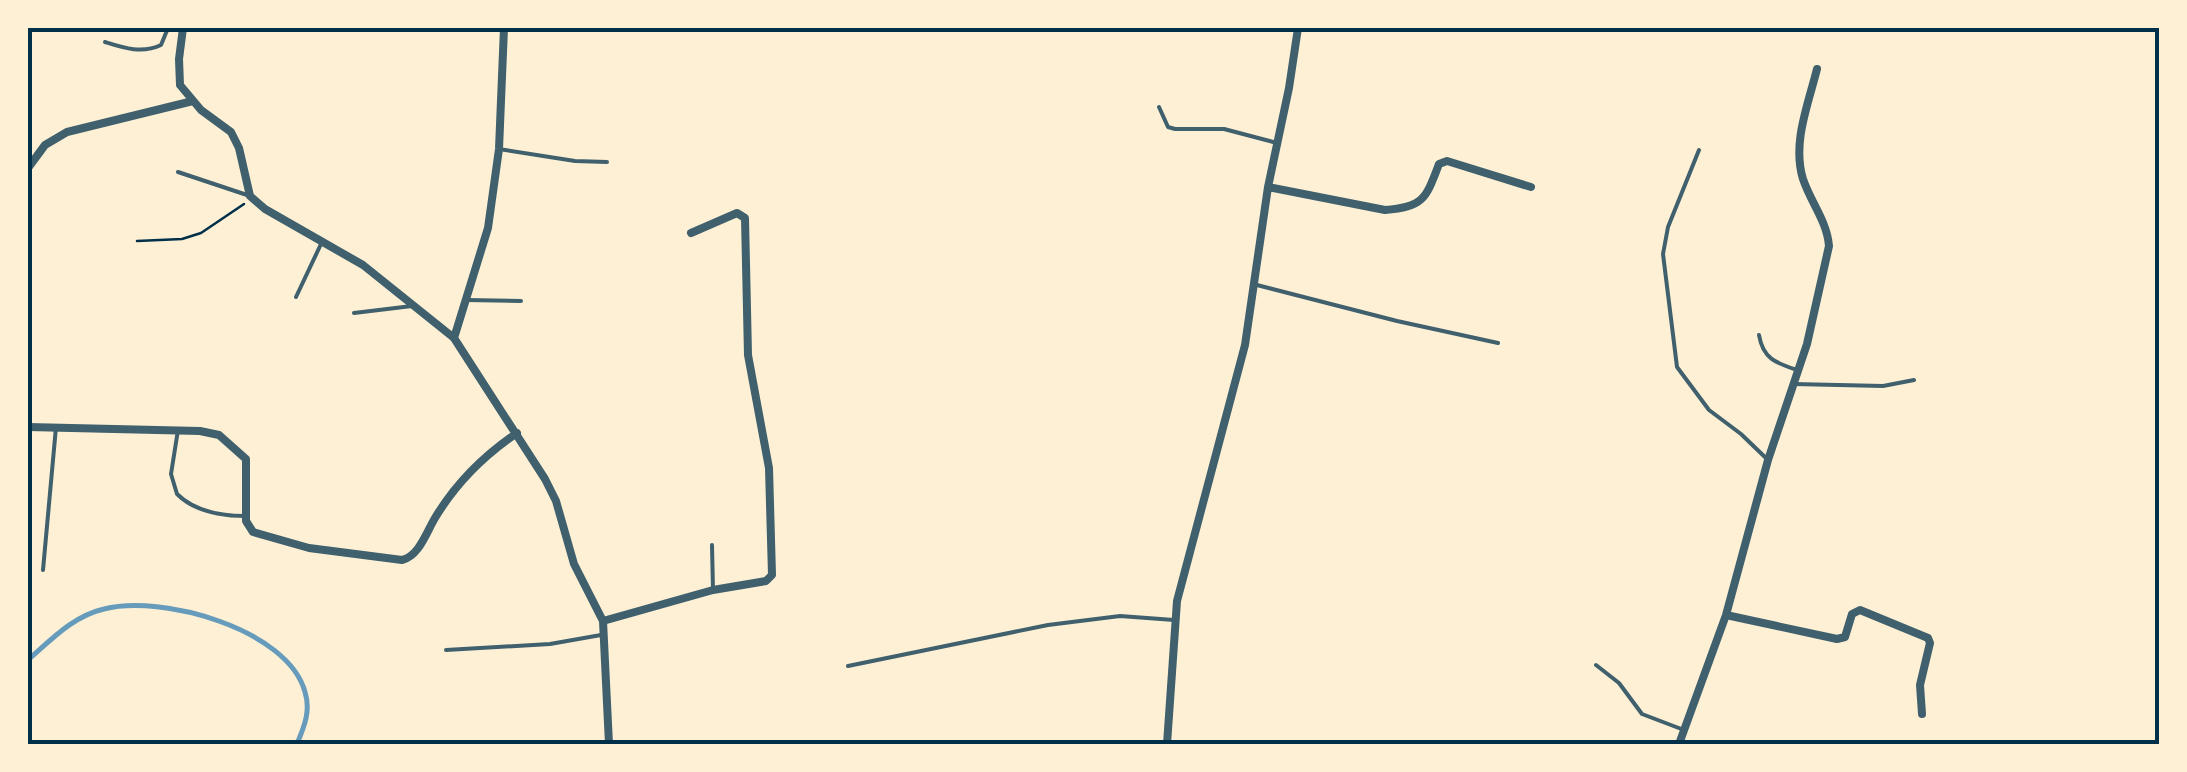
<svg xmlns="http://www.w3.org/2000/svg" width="2187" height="772" font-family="Arial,sans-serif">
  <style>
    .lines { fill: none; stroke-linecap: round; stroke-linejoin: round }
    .stream { stroke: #669bbc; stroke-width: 5 }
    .path { stroke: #003049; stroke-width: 2.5 }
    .service { stroke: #3f606c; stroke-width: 4 }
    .minor { stroke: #3f606c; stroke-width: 8 }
    .neatline { fill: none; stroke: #003049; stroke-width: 4 }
  </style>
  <rect width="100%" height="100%" fill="#fdf0d5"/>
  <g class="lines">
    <path class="stream" d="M28 57V78
      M28 660C51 640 73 616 104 609 161 594 288 629 305 692 311 711 304 727 297 744"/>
    <path class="path" d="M137 241 182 239 201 233 244 204"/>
    <path class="service" d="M2117 30 2146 28
      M105 42C124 48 142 54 161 45L168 28
      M1159 107 1168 127 1175 129H1224L1277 143
      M499 149 575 161 607 162
      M1699 150 1668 227 1663 254 1677 367 1709 410 1741 434 1768 460
      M178 172 250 196
      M1253 284 1397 321 1498 343
      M296 297 321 244
      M466 300 521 301
      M354 313 412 306
      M1759 335C1763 359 1776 363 1797 370
      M1793 384 1883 386 1914 380
      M178 430 171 474 177 494C194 511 222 516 246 516
      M712 545 713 590
      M43 570 56 427
      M446 650 550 644 601 635
      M1596 665 1619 683 1642 714 1684 730
      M848 666 1048 625 1120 616 1174 620"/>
    <path class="minor" d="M183 28 179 59 180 85 201 110 231 132 239 148 250 196 265 209 363 265 454 338 545 479 556 501 574 564 603 621 609 744
      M28 168 45 145 67 132 193 101
      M1268 187 1385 210C1424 207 1426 198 1439 164L1447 161 1531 187
      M454 338 488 228 499 149 504 28
      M28 427 200 431 219 435 246 459V521L253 532 309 548 402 560C419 556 426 533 435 518 456 483 483 456 517 433
      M1726 615 1837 639 1845 637 1852 614 1860 610 1928 638 1930 643 1920 685 1922 714
      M603 621 713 590 766 581 772 575 769 468 748 355 745 218 737 213 691 233
      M1167 744 1177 601 1245 345 1268 187 1289 88 1298 28
      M1679 744 1726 615 1768 460 1807 344 1829 246C1827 221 1811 203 1803 179 1792 143 1808 105 1817 69"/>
  </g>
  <rect width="2187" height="772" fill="none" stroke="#fdf0d5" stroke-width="60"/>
  <rect x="30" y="30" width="2127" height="712" class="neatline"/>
</svg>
